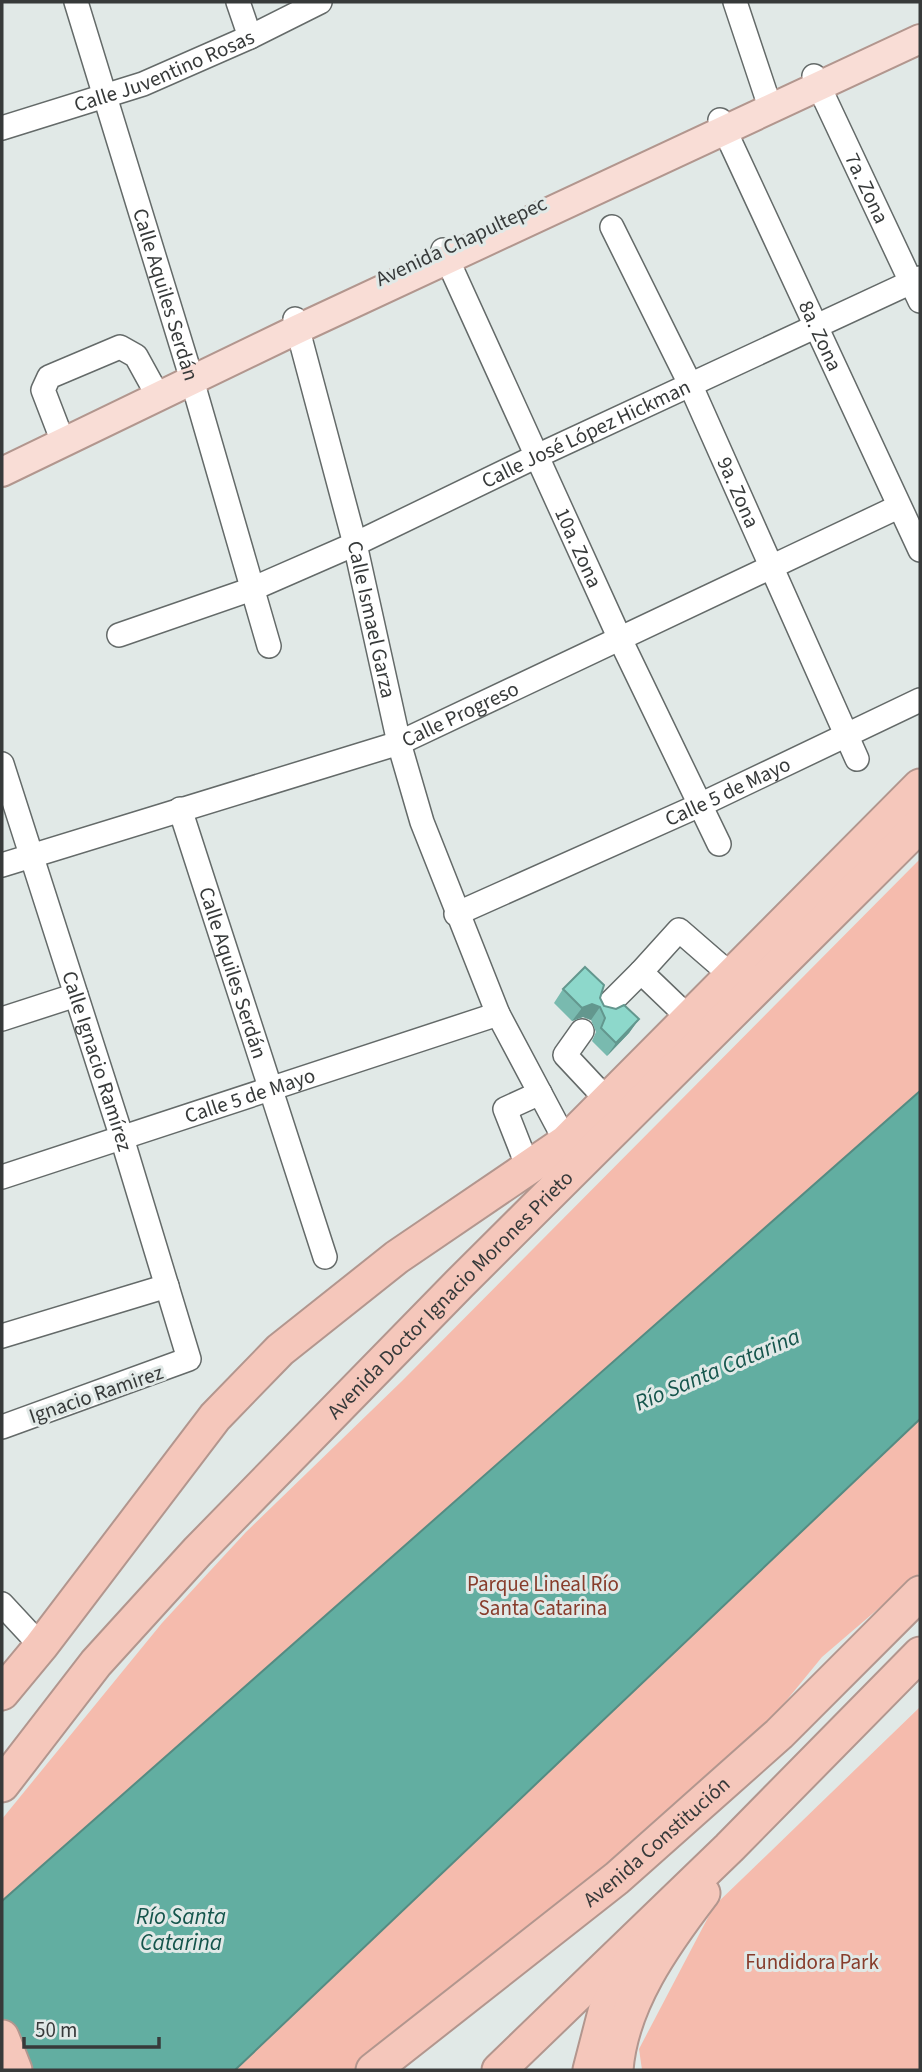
<svg xmlns="http://www.w3.org/2000/svg" width="922" height="2072" font-family="'Source Sans 3',sans-serif">
  <style>
    .green { fill: #f5bbad }
    .water { fill: #62aea1; stroke: #558b82; stroke-width: 2 }
    .lines { fill: none; stroke-linecap: round; stroke-linejoin: round }
    .minor-casing { stroke: #646a69; stroke-width: 26 }
    .major-casing { stroke: #b2968e; stroke-width: 32 }
    .highway-casing { stroke: #b2968e; stroke-width: 37 }
    .minor { stroke: #fff; stroke-width: 23 }
    .major { stroke: #f9ddd6; stroke-width: 28 }
    .highway { stroke: #f5c7bb; stroke-width: 33 }
    .wall { fill: #79baaf }
    .shaded-wall { fill: #63978e }
    .building { fill: #8dd8cb; stroke: #63978e; stroke-width: 2 }
    .labels { text-anchor: middle; stroke-width: 6; stroke-linejoin: round; paint-order: stroke }
    .street-label { font-size: 21px; fill: #373a3a; stroke: #e1e9e7 }
    .park-label { font-size: 21px; fill: #873c2b; stroke: #e1e9e7 }
    .water-label { font-size: 23px; font-style: italic; fill: #15554c; stroke: #e1e9e7 }
  </style>
  <rect width="100%" height="100%" fill="#e1e9e7"/>
  <path class="green" d="M920 859V1573L822 1657 764 1728 584 1895 353 2070H2V1819L162 1623 246 1532 402 1381Z
    M920 1707V2070H642L639 2049 714 1906Z"/>
  <path class="water" d="M920 1091V1419L235 2070H2V1901Z"/>
  <g class="lines">
    <defs>
      <g id="minor">
        <path id="s1" d="M76 2 192 380 269 646"/>
        <path d="M238 2 250 37"/>
        <path d="M735 2 767 98"/>
        <path id="s2" d="M814 76 920 301"/>
        <path id="s3" d="M720 120 920 550"/>
        <path id="s4" d="M2 128 143 84 250 37 320 2"/>
        <path id="s5" d="M612 227 690 384 857 759"/>
        <path id="s6" d="M443 250 620 639 719 844"/>
        <path id="s7" d="M295 319 355 544 399 743 422 822 498 1014 566 1142"/>
        <path d="M63 442 43 390 49 377 120 347 136 356 158 396"/>
        <path id="s8" d="M119 635 252 589 355 544 537 456 920 278"/>
        <path id="s9" d="M2 764 122 1138 189 1359 2 1427"/>
        <path id="s10" d="M180 809 325 1257"/>
        <path id="s11" d="M2 865 399 743 898 507"/>
        <path id="s12" d="M456 914 700 805 920 700"/>
        <path d="M641 972 679 930 732 976"/>
        <path d="M604 1009 641 972 690 1019"/>
        <path d="M2 1019 76 995"/>
        <path d="M582 1031 565 1055 608 1101"/>
        <path d="M529 1170 505 1109 540 1093"/>
        <path id="s13" d="M2 1177 498 1014"/>
        <path d="M2 1336 167 1286"/>
        <path d="M2 1604 41 1646"/>
      </g>
      <path id="major" d="M2 472 298 329 920 39"/>
      <g id="highway">
        <path d="M2 1693 41 1646 215 1417 280 1350 397 1257 566 1142 920 786"/>
        <path id="s14" d="M2 1785 96 1663 197 1552 459 1284 920 825"/>
        <path d="M2 2037 15 2070"/>
        <path id="s15" d="M373 2070 617 1878 779 1734 920 1593"/>
        <path d="M499 2070 729 1848 920 1654"/>
        <path d="M590 2070 605 2012 635 1952"/>
        <path d="M616 2070C621 2004 664 1944 703 1893"/>
      </g>
    </defs>
    <use href="#minor" class="minor-casing"/>
    <use href="#major" class="major-casing"/>
    <use href="#highway" class="highway-casing"/>
    <use href="#minor" class="minor"/>
    <use href="#major" class="major"/>
    <use href="#highway" class="highway"/>
  </g>
  <path class="wall" d="M563 989 600 998 604 1006 639 1019 629 1033 607 1056 592 1041 596 1032 591 1020 583 1017 572 1021 554 1003Z"/>
  <path class="shaded-wall" d="M592 1004 600 1007 591 1020 583 1017 572 1021 582 1008Z
    M639 1019 629 1033 607 1056 616 1043Z"/>
  <path class="building" d="M585 967 604 985 600 998 604 1006 616 1009 624 1005 639 1019 616 1043 601 1028 605 1018 600 1007 592 1004 582 1008 563 989Z"/>
  <g class="labels">
    <g class="street-label">
      <text dy="7" stroke="none"><textPath href="#s4" startOffset="172">Calle Juventino Rosas</textPath></text>
      <text dy="7" stroke="none"><textPath href="#s2" startOffset="124">7a. Zona</textPath></text>
      <text transform="translate(461 241) rotate(-25)" y="7">Avenida Chapultepec</text>
      <text dy="7" stroke="none"><textPath href="#s1" startOffset="306">Calle Aquiles Serdán</textPath></text>
      <text dy="7" stroke="none"><textPath href="#s3" startOffset="238">8a. Zona</textPath></text>
      <text dy="7" stroke="none"><textPath href="#s8" startOffset="509">Calle José López Hickman</textPath></text>
      <text dy="7" stroke="none"><textPath href="#s5" startOffset="294">9a. Zona</textPath></text>
      <text dy="7" stroke="none"><textPath href="#s6" startOffset="327">10a. Zona</textPath></text>
      <text dy="7" stroke="none"><textPath href="#s7" startOffset="310">Calle Ismael Garza</textPath></text>
      <text dy="7" stroke="none"><textPath href="#s11" startOffset="483">Calle Progreso</textPath></text>
      <text dy="7" stroke="none"><textPath href="#s12" startOffset="298">Calle 5 de Mayo</textPath></text>
      <text dy="7" stroke="none"><textPath href="#s10" startOffset="172">Calle Aquiles Serdán</textPath></text>
      <text dy="7" stroke="none"><textPath href="#s9" startOffset="312">Calle Ignacio Ramírez</textPath></text>
      <text dy="7" stroke="none"><textPath href="#s13" startOffset="261">Calle 5 de Mayo</textPath></text>
      <text dy="7" stroke="none"><textPath href="#s14" startOffset="665">Avenida Doctor Ignacio Morones Prieto</textPath></text>
      <text transform="translate(96 1394) rotate(-19)" y="7">Ignacio Ramirez</text>
      <text dy="7" stroke="none"><textPath href="#s15" startOffset="364">Avenida Constitución</textPath></text>
    </g>
    <g class="park-label">
      <text x="543" y="1591">Parque Lineal Río<tspan x="543" dy="24">Santa Catarina</tspan></text>
      <text x="812" y="1969">Fundidora Park</text>
    </g>
    <g class="water-label">
      <text transform="translate(717 1369) rotate(-23)" y="8">Río Santa Catarina</text>
      <text x="181" y="1924">Río Santa<tspan x="181" dy="26">Catarina</tspan></text>
    </g>
  </g>
  <rect width="922" height="2072" fill="none" stroke="#373a3a" stroke-width="7"/>
  <path d="M24 2037v10h135v-10" fill="none" stroke="#373a3a" stroke-width="3.5"/>
  <text x="35" y="2037" font-size="21" fill="#373a3a" stroke="#e1e9e7" stroke-width="5" paint-order="stroke">50 m</text>
</svg>
